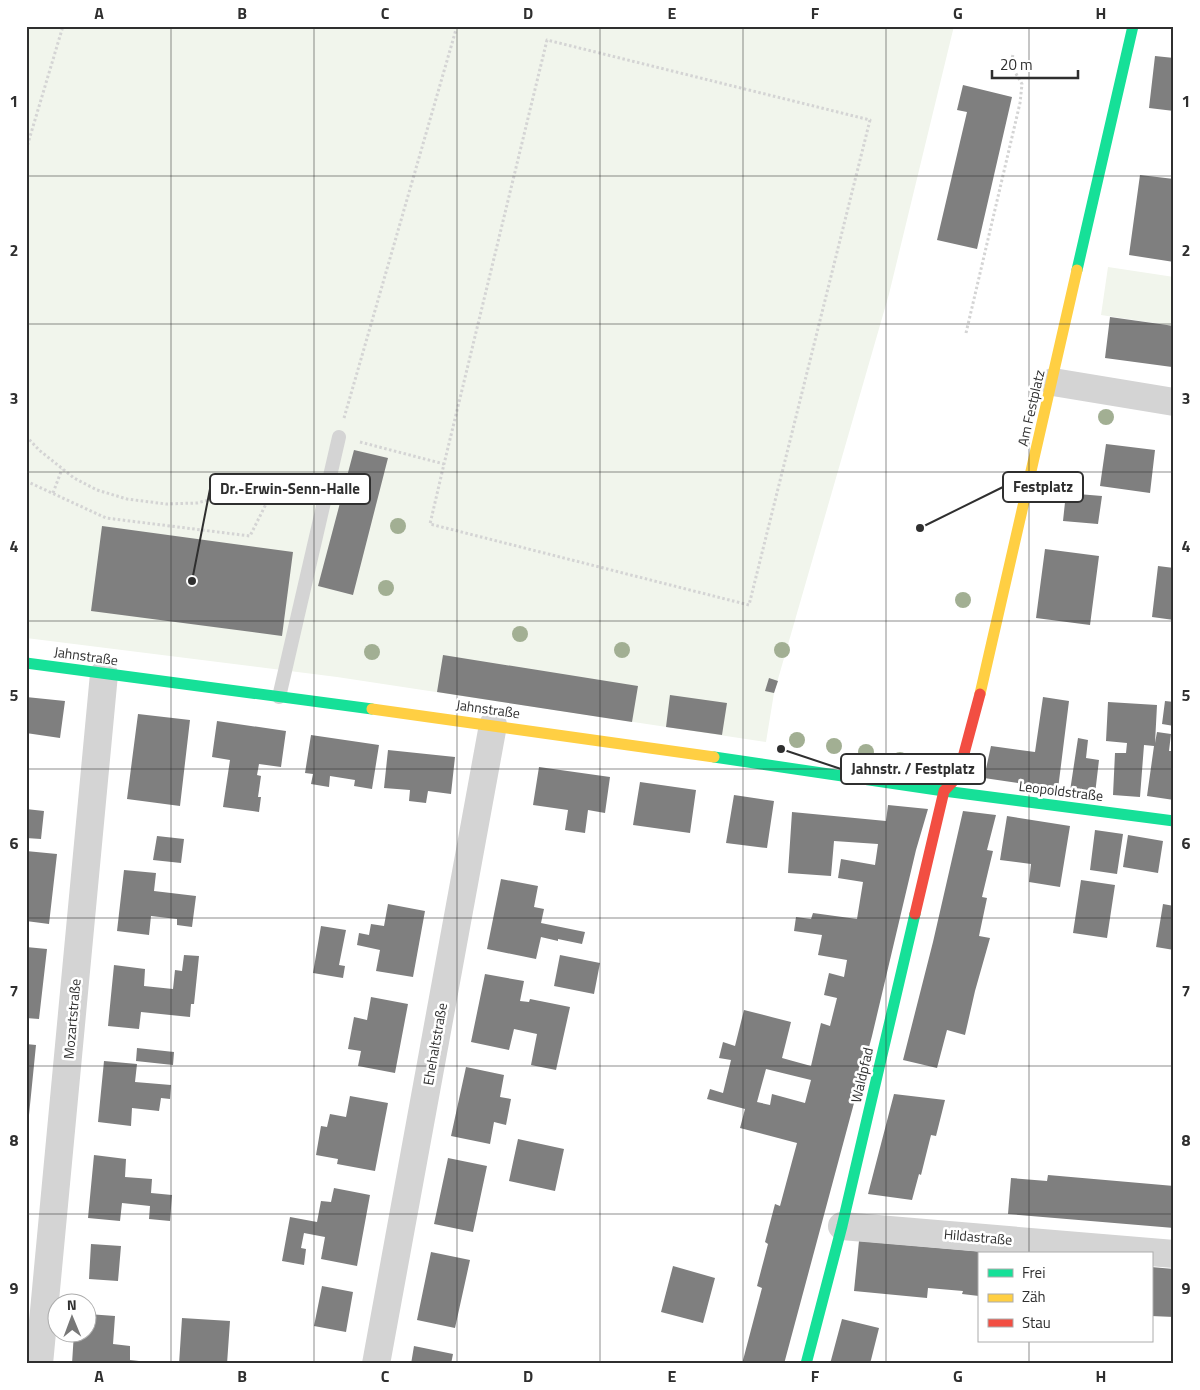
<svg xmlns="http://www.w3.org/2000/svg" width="1200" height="1390" font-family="'Titillium Web',sans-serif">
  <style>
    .green { fill: #f1f5ec }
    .building { fill: #7f7f7f; fill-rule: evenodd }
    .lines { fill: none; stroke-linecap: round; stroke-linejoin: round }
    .path { stroke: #d4d4d4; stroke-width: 3; stroke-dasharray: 2.5 2.5; stroke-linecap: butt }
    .lane { stroke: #d4d4d4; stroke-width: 14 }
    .street { stroke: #d4d4d4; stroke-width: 28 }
    .fast { stroke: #16e098; stroke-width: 11 }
    .slow { stroke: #ffcf43; stroke-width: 11 }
    .jam { stroke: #f24e42; stroke-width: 11 }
    .tree { fill: #a2af93 }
    .grid { fill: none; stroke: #2f2f2f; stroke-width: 1; stroke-opacity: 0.55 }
    .labels { text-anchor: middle; stroke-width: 5; stroke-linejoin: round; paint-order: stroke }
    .street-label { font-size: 14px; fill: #2f2f2f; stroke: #fff }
    .leader { fill: none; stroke: #2f2f2f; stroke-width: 2 }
    .callout-dot { fill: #2f2f2f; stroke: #fff; stroke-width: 2 }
    .callout { fill: #fff; stroke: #2f2f2f; stroke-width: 2 }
    .callout-label { font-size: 15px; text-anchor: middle; font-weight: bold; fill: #2f2f2f }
    .neatline { fill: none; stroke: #2f2f2f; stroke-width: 2 }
    .grid-label { font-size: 16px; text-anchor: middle; font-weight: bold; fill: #2f2f2f }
  </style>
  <rect width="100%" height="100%" fill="#fff"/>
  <path class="green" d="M26 26H954L889 294 774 693 766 742 337 677 26 638Z
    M1108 267 1174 277V326L1101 315Z"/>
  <path class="building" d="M1155 56 1174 58V111L1149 108Z
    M963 85 1012 97 977 249 937 240 967 112 957 110Z
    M1140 175 1174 179V262L1129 255Z
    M1110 317 1174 326 1172 367 1105 358Z
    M1106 444 1155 450 1150 493 1100 486Z
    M354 450 388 458 353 595 318 586Z
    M1066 493 1102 496 1098 524 1063 521Z
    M102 526 293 552 282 636 91 611Z
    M1045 549 1099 556 1090 625 1036 618Z
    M1158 566 1174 568V620L1152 617Z
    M443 655 638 686 632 722 437 692Z
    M769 678 778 681 774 693 765 691Z
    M670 695 727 703 722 735 666 727Z
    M26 697 65 701 60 738 26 733Z
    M1043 697 1069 701 1058 789 984 778 991 746 1035 752Z
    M1165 701 1174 702V726L1162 724Z
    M1108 702 1157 705 1155 743 1157 732 1171 734 1169 751H1174V800L1147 796 1154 746 1144 745 1140 797 1113 795 1115 753H1126L1127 743 1106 741Z
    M138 714 190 720 180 806 127 799Z
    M217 721 286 731 281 767 259 764 257 775 261 776 258 797H261L259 812 223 807 230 760 212 757Z
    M311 735 379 745 372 789 354 786 355 780 330 776 329 787 311 784 313 774 305 773Z
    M1078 738 1088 740 1086 758 1099 760 1095 794 1070 791Z
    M388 750 455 757 451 794 428 791 426 803 409 801 410 790 384 788Z
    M539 767 610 777 605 813 588 810 585 833 565 830 568 810 533 805Z
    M640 782 696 790 690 833 633 825Z
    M734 795 774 801 767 848 726 843Z
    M888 805 928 809 916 850 872 1036 784 1364H742L762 1288 757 1286 768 1244 765 1242 775 1204 780 1206 797 1143 740 1128 745 1109 707 1099 710 1089 723 1093 731 1060 719 1058 723 1042 735 1046 744 1010 791 1022 782 1058 811 1066 821 1023 830 1026 837 998 824 995 829 973 844 977 847 960 818 955 822 935 794 931 796 917 811 919 813 913 857 919 863 882 838 878 841 859 875 865 878 844 834 841 831 876 788 873 792 812 886 821ZM766 1069 811 1080 805 1103 772 1094 770 1105 757 1102Z
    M26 809 44 811 41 839 26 838Z
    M963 811 996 815 987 850 993 851 982 897 987 898 979 936 990 938 975 991 965 1035 947 1030 937 1068 903 1060 933 942Z
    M1007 816 1070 826 1060 887 1029 882 1031 864 1000 860Z
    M1095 830 1123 834 1117 874 1090 870Z
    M1128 835 1163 841 1158 873 1123 867Z
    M157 836 184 839 181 863 153 860Z
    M26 851 57 854 49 924 26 921Z
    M124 870 156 873 154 891 196 896 192 927 177 925V919L151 916 149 935 117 931Z
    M501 879 538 886 534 907 544 909 541 923 585 932 582 944 558 939V941L541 937 536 959 487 949Z
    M1081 880 1115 885 1107 938 1073 933Z
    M388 904 425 911 413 977 376 971 380 950 357 945 359 933 369 935 371 924 384 926Z
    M1163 904 1174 906V950L1156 947Z
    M321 926 346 930 339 965 345 966 343 978 313 973Z
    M26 947 47 949 39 1019 26 1018Z
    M184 955 199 956 194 1004H191L190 1017 141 1012 139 1029 108 1026 114 965 145 969 144 986 173 989 175 970 182 971Z
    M560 955 600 963 594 994 554 986Z
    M485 974 524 981 520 1001 529 1002 530 999 570 1007 556 1070 531 1065 537 1034 514 1029 509 1050 471 1042Z
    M371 997 408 1004 395 1073 358 1066 361 1051 348 1049 354 1017 367 1020Z
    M26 1044 36 1045 29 1115H26Z
    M137 1048 174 1052 173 1065 136 1061Z
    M104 1061 137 1064 135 1082 171 1085 170 1099 161 1098 159 1111 132 1108 131 1126 98 1122Z
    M466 1067 504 1075 500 1097 511 1099 506 1125 494 1122 490 1144 451 1136Z
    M894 1094 945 1100 936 1136 931 1135 921 1175 919 1174 912 1200 868 1194Z
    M350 1096 388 1103 375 1171 337 1164 338 1159 316 1155 321 1126 327 1127 330 1114 346 1117Z
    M518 1139 564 1149 555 1191 509 1181Z
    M94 1155 126 1159 125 1177 152 1179 151 1193 172 1195 170 1221 149 1219 150 1206 122 1203 120 1221 88 1218Z
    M448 1158 487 1166 473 1232 434 1224Z
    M1048 1175 1174 1186V1228L1008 1214 1011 1178 1047 1181Z
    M334 1188 370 1195 357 1266 321 1259 325 1237 304 1233 301 1248 306 1249 304 1265 282 1261 290 1217 317 1222 321 1201 331 1202Z
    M859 1241 985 1252V1254H979V1296L962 1294 963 1291 928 1288 927 1298 854 1291Z
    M91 1244 121 1246 118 1281 89 1279Z
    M431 1252 470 1260 455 1328 417 1320Z
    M673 1266 715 1278 703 1323 661 1312Z
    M1151 1267 1174 1269V1317L1151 1316Z
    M322 1286 353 1292 346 1332 314 1326Z
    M88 1314 115 1316 113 1344 130 1346V1360L148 1362V1364H72L74 1332H88Z
    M182 1318 230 1321 227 1364H179Z
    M842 1319 879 1328 870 1364H830Z
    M414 1346 453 1354 451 1364H411Z"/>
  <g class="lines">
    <path class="path" d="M26 150 63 26
      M966 333 1020 103 1022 84 1011 65 1013 54
      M344 418 457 26
      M26 436 39 450 74 478 97 490 127 499 166 504 197 503 231 494 259 482 304 494
      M360 442 444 464 430 524 749 605 870 120 547 40 444 464
      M26 481 106 518 250 536 275 486
      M53 493 62 469"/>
    <path class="lane" d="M279 697 339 437"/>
    <path class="street" d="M1053 382 1174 402
      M842 1226 1174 1254
      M39 1364 104 674
      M376 1364 493 725"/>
    <path class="fast" d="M1077 270 1133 26
      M26 663 372 709
      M714 757 944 791 1174 821
      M806 1364 842 1226 915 914"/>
    <path class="slow" d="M980 694 1077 270
      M372 709 714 757"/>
    <path class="jam" d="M915 914 944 791 958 776 980 694"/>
  </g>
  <g class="tree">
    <circle cx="1106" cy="417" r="8"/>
    <circle cx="398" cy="526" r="8"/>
    <circle cx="386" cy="588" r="8"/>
    <circle cx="963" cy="600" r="8"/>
    <circle cx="520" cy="634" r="8"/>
    <circle cx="622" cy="650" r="8"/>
    <circle cx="782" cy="650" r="8"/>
    <circle cx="372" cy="652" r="8"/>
    <circle cx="797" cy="740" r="8"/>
    <circle cx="834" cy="746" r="8"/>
    <circle cx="866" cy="752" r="8"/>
    <circle cx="900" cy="760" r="8"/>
  </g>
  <path class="grid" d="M171 26V1364M314 26V1364M457 26V1364M600 26V1364M743 26V1364M886 26V1364M1029 26V1254M26 176H1174M26 324H1174M26 472H1174M26 621H1174M26 769H1174M26 918H1174M26 1066H1174M26 1214H1174M1029 1341V1364"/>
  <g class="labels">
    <g class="street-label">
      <text transform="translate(1031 408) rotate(-77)" y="5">Am Festplatz</text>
      <text transform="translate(86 656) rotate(8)" y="5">Jahnstraße</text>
      <text transform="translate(488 709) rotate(8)" y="5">Jahnstraße</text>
      <text transform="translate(1061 791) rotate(7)" y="5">Leopoldstraße</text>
      <text transform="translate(72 1019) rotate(-85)" y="5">Mozartstraße</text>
      <text transform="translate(435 1044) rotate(-80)" y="5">Ehehaltstraße</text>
      <text transform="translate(862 1075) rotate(-77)" y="5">Waldpfad</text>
      <text transform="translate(978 1237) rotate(5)" y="5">Hildastraße</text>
    </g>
  </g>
  <path class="leader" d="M920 528L1003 487M192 581L210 489M781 749L841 769"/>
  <g class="callout-dot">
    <circle cx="920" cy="528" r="5"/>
    <circle cx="192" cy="581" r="5"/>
    <circle cx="781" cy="749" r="5"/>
  </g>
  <g class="callout">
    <rect x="1003" y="472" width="80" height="30" rx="5"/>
    <rect x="210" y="474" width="160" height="30" rx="5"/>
    <rect x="841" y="754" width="144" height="30" rx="5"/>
  </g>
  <g class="callout-label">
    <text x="1043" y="492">Festplatz</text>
    <text x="290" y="494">Dr.-Erwin-Senn-Halle</text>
    <text x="913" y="774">Jahnstr. / Festplatz</text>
  </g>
  <rect width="1200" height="1390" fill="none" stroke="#ffffff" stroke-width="55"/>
  <rect x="978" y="1252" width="175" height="90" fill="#ffffff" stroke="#acacac"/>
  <rect x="988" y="1269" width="25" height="8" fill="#16e098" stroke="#acacac"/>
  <text x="1022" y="1278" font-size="15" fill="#2f2f2f">Frei</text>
  <rect x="988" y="1294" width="25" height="8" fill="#ffcf43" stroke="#acacac"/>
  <text x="1022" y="1302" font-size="15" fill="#2f2f2f">Zäh</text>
  <rect x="988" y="1319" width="25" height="8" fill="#f24e42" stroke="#acacac"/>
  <text x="1022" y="1328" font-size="15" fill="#2f2f2f">Stau</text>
  <g transform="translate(72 1318) rotate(359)"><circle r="24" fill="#ffffff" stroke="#acacac"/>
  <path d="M0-4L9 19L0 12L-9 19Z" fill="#787878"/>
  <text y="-8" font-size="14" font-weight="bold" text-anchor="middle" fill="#2f2f2f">N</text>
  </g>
  <path d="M992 70v8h86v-8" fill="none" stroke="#2f2f2f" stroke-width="2.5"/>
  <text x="1000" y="70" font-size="15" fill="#2f2f2f" stroke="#ffffff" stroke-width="4" paint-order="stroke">20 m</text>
  <rect x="28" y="28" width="1144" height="1334" class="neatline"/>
  <g class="grid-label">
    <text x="99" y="19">A</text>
    <text x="242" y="19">B</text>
    <text x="385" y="19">C</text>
    <text x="528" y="19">D</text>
    <text x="672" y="19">E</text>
    <text x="815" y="19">F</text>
    <text x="958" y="19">G</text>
    <text x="1101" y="19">H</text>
    <text x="14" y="107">1</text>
    <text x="1186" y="107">1</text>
    <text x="14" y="256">2</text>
    <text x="1186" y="256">2</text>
    <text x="14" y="404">3</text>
    <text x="1186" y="404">3</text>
    <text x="14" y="552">4</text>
    <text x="1186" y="552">4</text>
    <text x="14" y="701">5</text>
    <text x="1186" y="701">5</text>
    <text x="14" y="849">6</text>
    <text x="1186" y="849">6</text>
    <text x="14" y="997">7</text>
    <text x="1186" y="997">7</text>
    <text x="14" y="1146">8</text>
    <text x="1186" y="1146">8</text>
    <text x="14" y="1294">9</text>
    <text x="1186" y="1294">9</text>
    <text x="99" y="1382">A</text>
    <text x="242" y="1382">B</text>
    <text x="385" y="1382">C</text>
    <text x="528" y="1382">D</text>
    <text x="672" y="1382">E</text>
    <text x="815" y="1382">F</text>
    <text x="958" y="1382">G</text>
    <text x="1101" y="1382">H</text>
  </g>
</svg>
